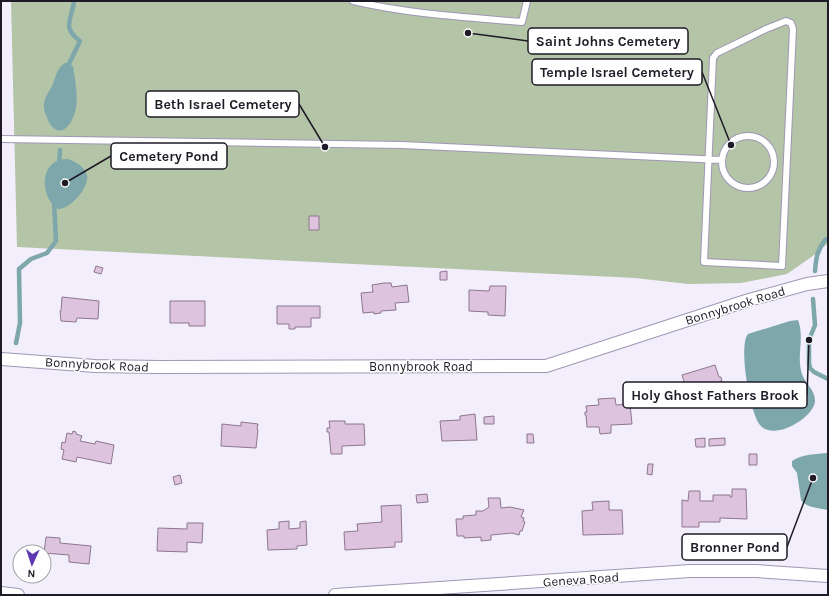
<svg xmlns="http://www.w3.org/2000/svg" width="829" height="596" font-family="Karla,sans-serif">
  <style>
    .green { fill: #b4c4a7 }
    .water { fill: #7da7ab }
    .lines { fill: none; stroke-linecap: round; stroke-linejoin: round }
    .stream { stroke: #7da7ab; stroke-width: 4.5 }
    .building { fill: #ddc3de; stroke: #8d778e }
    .service-casing { stroke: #9f97b4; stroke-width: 8 }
    .minor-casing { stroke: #9f97b4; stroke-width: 14 }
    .service { stroke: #fff; stroke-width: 6 }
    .minor { stroke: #fff; stroke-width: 12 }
    .labels { text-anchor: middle; stroke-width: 3; stroke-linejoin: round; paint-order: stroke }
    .street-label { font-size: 13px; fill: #1e1b26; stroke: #fefefe }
    .leader { fill: none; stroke: #1e1b26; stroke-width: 1.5 }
    .callout-dot { fill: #1e1b26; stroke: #fefefe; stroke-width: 1.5 }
    .callout { fill: #fefefe; stroke: #1e1b26; stroke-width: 1.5 }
    .callout-label { font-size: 14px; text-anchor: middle; font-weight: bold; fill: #1e1b26 }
  </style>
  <rect width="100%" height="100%" fill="#f2eefb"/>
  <path class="green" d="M11 1H828V243L817 253 787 274 741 283 688 284 635 278 17 247Z"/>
  <path class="water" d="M65 63H68L73 66C75 81 79 96 75 112 69 133 54 139 46 115 45 112 43 107 44 103 45 97 50 90 53 84 56 76 57 68 65 63Z
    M68 159C76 162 84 166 87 175 90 187 70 210 58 209 39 197 39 158 68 159Z
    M798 320C805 338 796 356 802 374 805 384 815 389 815 401 814 418 773 442 760 425 750 413 738 346 748 334L790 321Z
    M828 453V510C819 508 807 508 801 500L797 473 792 466V461C802 454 816 454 828 453Z"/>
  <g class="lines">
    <path class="stream" d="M67 68 80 41C61 27 72 20 74 1
      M59 166 60 150
      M815 271C816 258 817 251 825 240L828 239
      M813 299 815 325 809 340V363L810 368 814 372 828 379
      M16 343 20 323 19 269 31 259 47 253 56 241 54 201"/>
  </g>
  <path class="building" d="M309 216H319V230H309Z
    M96 266 103 268 101 274 94 272Z
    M447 271V280H440V272Z
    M384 283H391L392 287 407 285 409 302 395 303 396 310 381 311V313L374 314V312L363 313 361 293 373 292 372 285Z
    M490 286H506L505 316 488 315V312L469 311V290L489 291Z
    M62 297 99 301 98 319 77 318 76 322 61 321 60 311H61Z
    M170 301H205V326H189V323H170Z
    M277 306H320V318H311V327H295V329H289V324H277Z
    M715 365 719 377H721L722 381H720L721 383 688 394 682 375Z
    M615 398 616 405 630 404 632 424 611 425V433L600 434 599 427H587L586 415H585V412H587L586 406 599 405 598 399Z
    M475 414 477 440 442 441 440 421 460 420V416Z
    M494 416V424H484V417Z
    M329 421H345V424H364L365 445 342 446V454H331L329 432H327V428H330Z
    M241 422 258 424 257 429 258 430 256 448 221 446 222 424 241 426Z
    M73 431 76 432V434L82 436 80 441 95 444 96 441 114 445 111 464 77 457 76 462 62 459 64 450 61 449 62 442 65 443 67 433 72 434Z
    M527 434H533L534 443H527Z
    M705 438V447H696L695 439Z
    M725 438V445L709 446V439Z
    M749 454H757V465H749Z
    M648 464H653L652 475 647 474Z
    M180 475 182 483 175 485 173 477Z
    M732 489H746L747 519 720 518V522H699V527H682V500L688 501 689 491H700V501H713V495H730V497H732Z
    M427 494 428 502 417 503 416 495Z
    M488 498H500L501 508 510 507 524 510 521 517 524 518 523 521 525 522 522 531H520L519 535 512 533 491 535V540L481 541V537L464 538V536H457L456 519H463V516L476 515V511H483L489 507Z
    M609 501V510H622L623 534 583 535 582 511 593 510 592 502Z
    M401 505 402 542H395V547L345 550 344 532 358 531 357 524 382 522 381 506Z
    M289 521V529L300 528V522L306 521 307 545 297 546V549L268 550 267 530 279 529V522Z
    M187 523H203L202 543 187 542V552L157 551 158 528 187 529Z
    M46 537 60 538V543L91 546 89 564 69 562V555L44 553Z"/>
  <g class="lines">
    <defs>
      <path id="service" d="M353 1C409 14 465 17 522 22L527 1
        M786 21 791 23 793 29 782 266 704 262 713 58 717 53 766 29Z
        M722 162a26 26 0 1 1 52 0a26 26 0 1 1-52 0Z
        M1 139 402 145 722 160"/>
      <path id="minor" d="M1 359 95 366 159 367 546 366 749 300 807 284 828 281
        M1 593 18 595
        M335 595 690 571H756L828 576"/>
    </defs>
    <use href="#service" class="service-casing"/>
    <use href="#minor" class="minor-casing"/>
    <use href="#service" class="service"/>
    <use href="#minor" class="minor"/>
  </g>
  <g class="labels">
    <g class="street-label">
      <text transform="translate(735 305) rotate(-17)" y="5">Bonnybrook Road</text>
      <text transform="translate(97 364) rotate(3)" y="5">Bonnybrook Road</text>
      <text x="421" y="371">Bonnybrook Road</text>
      <text transform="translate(581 579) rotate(-4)" y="5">Geneva Road</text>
    </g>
  </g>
  <path class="leader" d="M468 33L528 41M731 145L702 72M325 147L299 104M65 183L111 156M809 340L807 395M813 478L787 547"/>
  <g class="callout-dot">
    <circle cx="468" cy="33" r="4"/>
    <circle cx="731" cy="145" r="4"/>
    <circle cx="325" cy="147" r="4"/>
    <circle cx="65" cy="183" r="4"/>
    <circle cx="809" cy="340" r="4"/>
    <circle cx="813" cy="478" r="4"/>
  </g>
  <g class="callout">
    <rect x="528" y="28" width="160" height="26" rx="4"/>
    <rect x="532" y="59" width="170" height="26" rx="4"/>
    <rect x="146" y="91" width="153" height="26" rx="4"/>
    <rect x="111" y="143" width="116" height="26" rx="4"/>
    <rect x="623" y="382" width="184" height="26" rx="4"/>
    <rect x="682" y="534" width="105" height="26" rx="4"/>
  </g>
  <g class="callout-label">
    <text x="608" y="46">Saint Johns Cemetery</text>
    <text x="617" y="77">Temple Israel Cemetery</text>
    <text x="223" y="109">Beth Israel Cemetery</text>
    <text x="169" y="161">Cemetery Pond</text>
    <text x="715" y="400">Holy Ghost Fathers Brook</text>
    <text x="735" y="552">Bronner Pond</text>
  </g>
  <rect width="829" height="596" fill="none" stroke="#1e1b26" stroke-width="4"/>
  <g transform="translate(32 564) rotate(183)"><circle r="19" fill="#fefefe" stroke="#a4a3a8"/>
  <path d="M0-3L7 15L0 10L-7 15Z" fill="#5d38b0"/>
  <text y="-6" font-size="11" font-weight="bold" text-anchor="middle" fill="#1e1b26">N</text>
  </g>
</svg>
